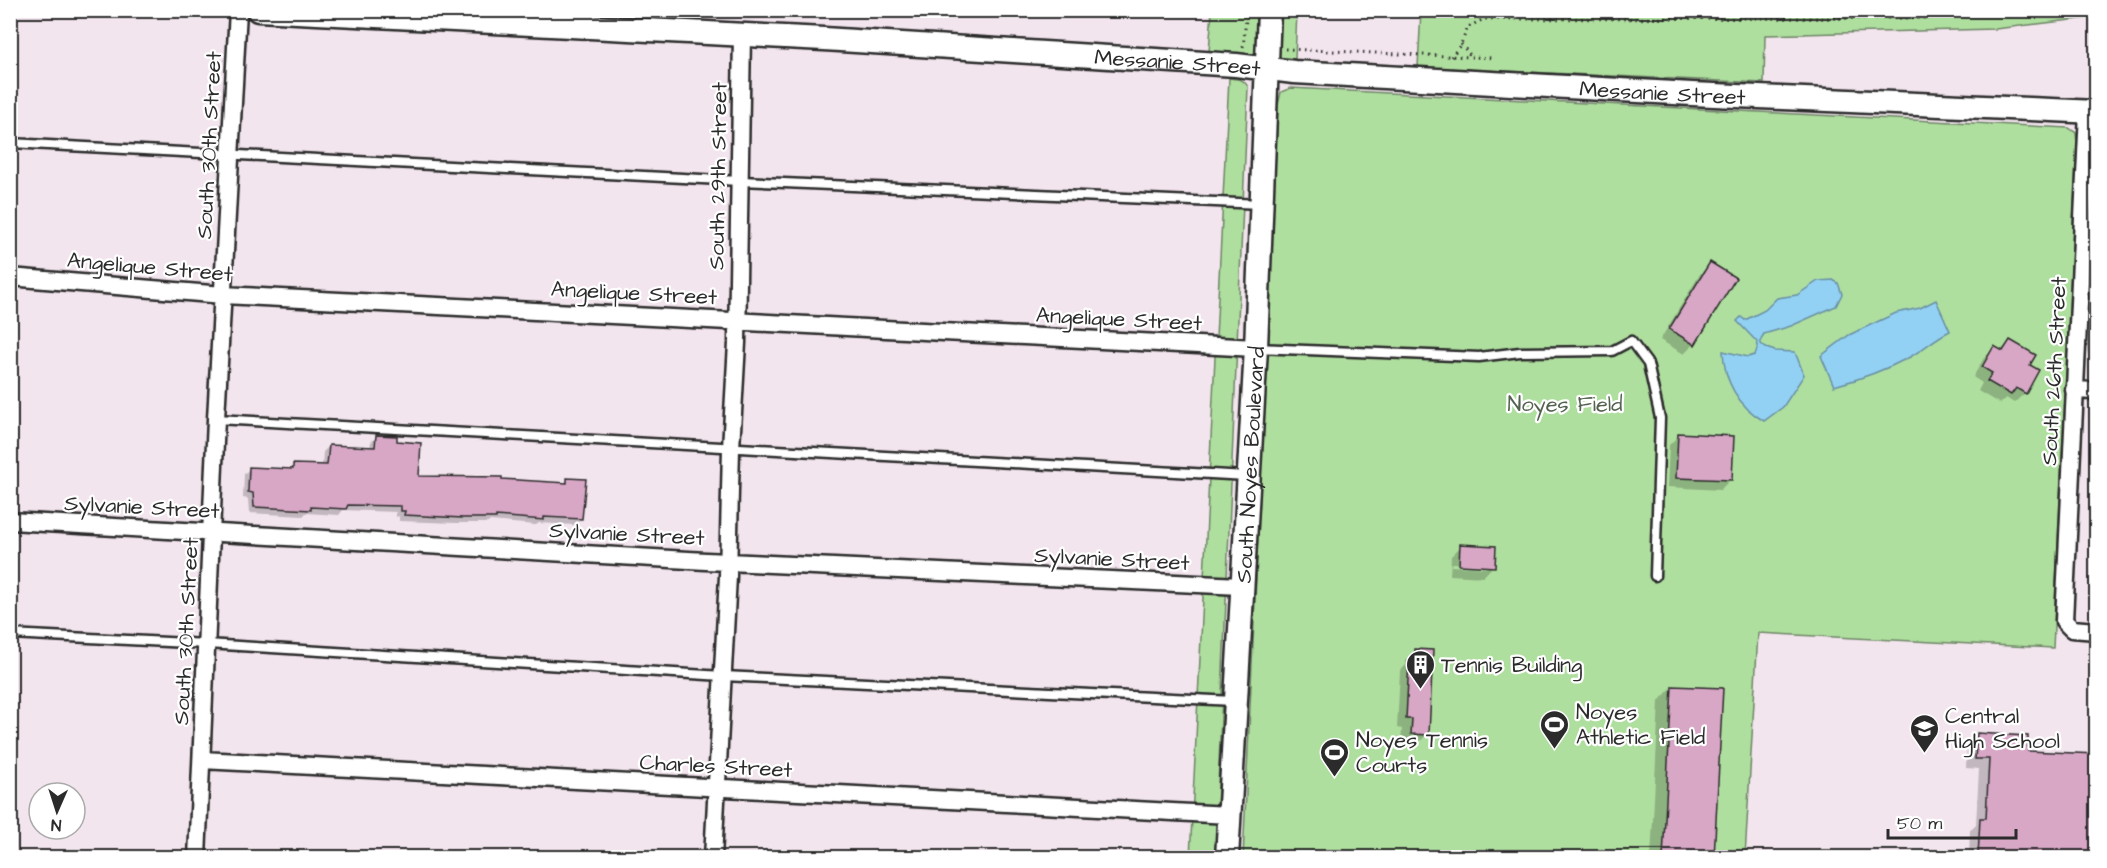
<svg xmlns="http://www.w3.org/2000/svg" width="2107" height="868" font-family="'Architects Daughter',sans-serif">
  <style>
    .green { fill: #afdf9f; stroke: #6d8565; stroke-width: 1.5 }
    .water { fill: #92d1f3; stroke: #698fa3; stroke-width: 1.5 }
    .shadow { fill: #0003; fill-rule: evenodd }
    .building { fill: #d8a7c6; stroke: #2b2b2b; stroke-width: 1.5 }
    .lines { fill: none; stroke-linecap: round; stroke-linejoin: round }
    .lane-casing { stroke: #2b2b2b; stroke-width: 13 }
    .street-casing { stroke: #2b2b2b; stroke-width: 21 }
    .secondary-casing { stroke: #2b2b2b; stroke-width: 27 }
    .path { stroke: #2b2b2b; stroke-width: 3; stroke-dasharray: 1.5 4.5; stroke-linecap: butt }
    .lane { stroke: #fff; stroke-width: 8 }
    .street { stroke: #fff; stroke-width: 16 }
    .secondary { stroke: #fff; stroke-width: 22 }
    .labels { text-anchor: middle; stroke-width: 4.5; stroke-linejoin: round; paint-order: stroke }
    .street-label { font-size: 22px; fill: #2b2b2b; stroke: #fff }
    .park-label { font-size: 22px; fill: #53614e; stroke: #fff }
    .poi-label { font-size: 22px; fill: #2b2b2b; stroke: #fff; text-anchor: start }
  </style>
  <rect width="100%" height="100%" fill="#f3e5ee"/>
  <filter id="ink" filterUnits="userSpaceOnUse"><feTurbulence type="fractalNoise" baseFrequency=".0167" numOctaves="2"/><feDisplacementMap in="SourceGraphic" scale="12" xChannelSelector="R" yChannelSelector="G"/><feConvolveMatrix kernelMatrix="1 2 1 2 8 2 1 2 1" color-interpolation-filters="sRGB"/></filter>
  <g filter="url(#ink)">
    <path class="green" d="M1212 11H1297L1295 59 1209 52Z
      M1421 11 2096 10V17L1995 29 1765 35 1764 83 1418 67Z
      M1229 78C1238 79 1244 79 1248 87L1215 857 1190 858Z
      M1291 88 2069 128 2076 133 2077 143 2053 648 1758 633 1745 857 1243 858 1278 105 1281 92Z"/>
    <path class="water" d="M1833 280 1838 283 1842 294 1836 306 1791 326 1764 334 1761 339V344L1766 348 1775 351 1795 352 1804 375 1783 407 1764 421C1738 406 1724 381 1723 351L1748 357 1755 355 1758 346 1757 342 1737 321 1741 317 1745 320 1765 310 1777 298 1797 295 1818 281Z
      M1936 300 1950 331C1935 338 1924 349 1910 357 1885 370 1861 379 1834 386L1821 356 1849 335 1896 313 1920 308Z"/>
    <path class="shadow" d="M1710 264 1694 344 1684 354 1660 340 1700 274Z
      M2010 342 2025 393 2014 403 2006 398 2000 404 1978 391 1982 383 1973 377 1984 358 1994 348 2000 351Z
      M1679 435 1730 480 1720 490 1667 487 1669 445Z
      M377 436 395 443 417 477 563 484 568 480 581 519 575 525 539 523 536 525 490 521 488 523H456L399 521V516L396 517V512L343 510 339 515 306 513 303 516 249 513 248 499 243 498 244 474 250 468 289 471 294 465 322 467 323 452 329 446 370 448 371 442Z
      M1461 546 1493 566 1483 577 1450 575 1451 556ZM1452 563 1486 565V568L1451 566Z
      M1416 651 1428 734 1417 744H1401L1402 729 1397 728 1400 671 1406 665V661Z
      M1672 687 1713 858H1651L1659 701Z
      M1977 735 2026 752 2096 858H1969L1970 830 1976 824 1979 769 1966 768 1967 745Z"/>
    <path class="building" d="M1710 262 1736 278 1695 345 1669 329Z
      M2010 340 2036 355 2030 365 2039 370 2026 394 2016 388 2011 395 1987 381 1992 373 1982 367 1994 346 2003 351Z
      M1678 433 1734 436 1732 480 1676 478Z
      M376 435 397 436V441L421 443 419 476 502 477V479L567 483V478L586 479 582 519 544 517V520L496 516V518H463L404 515 405 511H401V506L348 505 346 509 311 507V510L254 507 253 493 248 492 249 467 293 469V464L327 465 329 445 375 447Z
      M1460 544 1496 546 1495 567 1459 565Z
      M1415 649 1433 650 1429 735 1411 734 1412 719H1406L1409 660H1415Z
      M1672 686 1723 688 1714 858H1663Z
      M1977 733 2028 736V751L2097 754V858H1978L1980 818H1986L1989 759H1975Z"/>
    <g class="lines">
      <defs>
        <path id="lane" d="M10 143 740 181 1261 204
          M2081 251H2096
          M1256 348 1479 357 1520 352 1612 351 1631 341 1648 364 1660 418 1655 576
          M216 419 1247 476
          M10 634 207 644 723 676 1234 701"/>
        <path id="street" d="M2088 112 2064 621 2072 629 2096 631
          M10 277 223 295 1256 348
          M2074 390 2096 391
          M10 521 706 561 1241 586
          M202 760 1229 815
          M197 858 216 419 238 10
          M713 858 728 576 731 448 737 343 742 35"/>
        <g id="secondary">
          <path id="s1" d="M258 10 824 39 1236 65 1294 72 1692 94 2096 112"/>
          <path id="s2" d="M1227 858 1256 348 1269 10"/>
        </g>
      </defs>
      <use href="#lane" class="lane-casing"/>
      <use href="#street" class="street-casing"/>
      <use href="#secondary" class="secondary-casing"/>
      <path class="path" d="M1461 44 1471 56
        M1243 47 1247 10
        M1285 49 1493 58
        M1451 57 1461 44 1468 27 1484 19 1928 18 1995 10"/>
      <use href="#lane" class="lane"/>
      <use href="#street" class="street"/>
      <use href="#secondary" class="secondary"/>
    </g>
  </g>
  <defs>
    <symbol id="building-pin" viewBox="-11 -11 22 30"><path d="M0 17L-7.5 6A9.5 9.5 0 1 1 7.5 6Z" fill="#2b2b2b" stroke="#fff"/><path d="M-4-6H4V6H1V3H-1V6H-4ZM-2.5-4.3h1.7v1.8h-1.7ZM.8-4.3h1.7v1.8H.8ZM-2.5-1h1.7V.8h-1.7ZM.8-1h1.7V.8H.8Z" fill="#fff"/></symbol>
    <symbol id="stadium-pin" viewBox="-11 -11 22 30"><path d="M0 17L-7.5 6A9.5 9.5 0 1 1 7.5 6Z" fill="#2b2b2b" stroke="#fff"/><path d="M0-5a6.5 5 0 1 0 0 10a6.5 5 0 1 0 0-10ZM-3.5-1.8h7v3.6h-7Z" fill="#fff"/></symbol>
    <symbol id="school-pin" viewBox="-11 -11 22 30"><path d="M0 17L-7.5 6A9.5 9.5 0 1 1 7.5 6Z" fill="#2b2b2b" stroke="#fff"/><path d="M0-5L7-2L0 1L-7-2ZM-4 1L0 2.5L4 1V4Q0 6-4 4Z" fill="#fff"/></symbol>
  </defs>
  <g fill-rule="evenodd">
    <use href="#building-pin" x="1404" y="648" width="33" height="45"/>
    <use href="#stadium-pin" x="1538" y="708" width="33" height="45"/>
    <use href="#school-pin" x="1908" y="712" width="33" height="45"/>
    <use href="#stadium-pin" x="1318" y="736" width="33" height="45"/>
  </g>
  <g class="labels">
    <g class="street-label">
      <text dy="8" stroke="none"><textPath href="#s1" startOffset="921">Messanie Street</textPath></text>
      <text dy="8" stroke="none"><textPath href="#s1" startOffset="1407">Messanie Street</textPath></text>
      <text transform="translate(208 145) rotate(-87)" y="8">South 30th Street</text>
      <text transform="translate(717 176) rotate(-89)" y="8">South 29th Street</text>
      <text transform="translate(150 266) rotate(5)" y="8">Angelique Street</text>
      <text transform="translate(634 292) rotate(3)" y="8">Angelique Street</text>
      <text transform="translate(1119 318) rotate(3)" y="8">Angelique Street</text>
      <text transform="translate(2053 371) rotate(-87)" y="8">South 26th Street</text>
      <text dy="8" stroke="none"><textPath href="#s2" startOffset="394">South Noyes Boulevard</textPath></text>
      <text transform="translate(142 506) rotate(3)" y="8">Sylvanie Street</text>
      <text transform="translate(627 533) rotate(3)" y="8">Sylvanie Street</text>
      <text transform="translate(1112 558) rotate(3)" y="8">Sylvanie Street</text>
      <text transform="translate(185 631) rotate(-87)" y="8">South 30th Street</text>
      <text transform="translate(716 765) rotate(3)" y="8">Charles Street</text>
    </g>
    <g class="park-label">
      <text x="1565" y="411">Noyes Field</text>
    </g>
    <g class="poi-label">
      <text x="1441" y="672">Tennis Building</text>
      <text x="1576" y="719">Noyes<tspan x="1576" dy="25">Athletic Field</tspan></text>
      <text x="1945" y="723">Central<tspan x="1945" dy="25">High School</tspan></text>
      <text x="1356" y="747">Noyes Tennis<tspan x="1356" dy="25">Courts</tspan></text>
    </g>
  </g>
  <rect width="2107" height="868" fill="none" stroke="#fff" stroke-width="36"/>
  <rect x="18" y="18" width="2071" height="832" fill="none" stroke="#2b2b2b" stroke-width="2" filter="url(#ink)"/>
  <g transform="translate(57 811) rotate(183)"><circle r="28" fill="#ffffff" stroke="#aaaaaa" stroke-width="1.5"/>
  <path d="M0-4.5L10 22L0 15L-10 22Z" fill="#2b2b2b"/>
  <text y="-9" font-size="16" font-weight="bold" text-anchor="middle" fill="#2b2b2b">N</text>
  </g>
  <path d="M1888 829v9h128v-9" fill="none" stroke="#2b2b2b" stroke-width="3"/>
  <text x="1897" y="829" font-size="18" fill="#2b2b2b" stroke="#ffffff" stroke-width="4.5" paint-order="stroke">50 m</text>
</svg>
